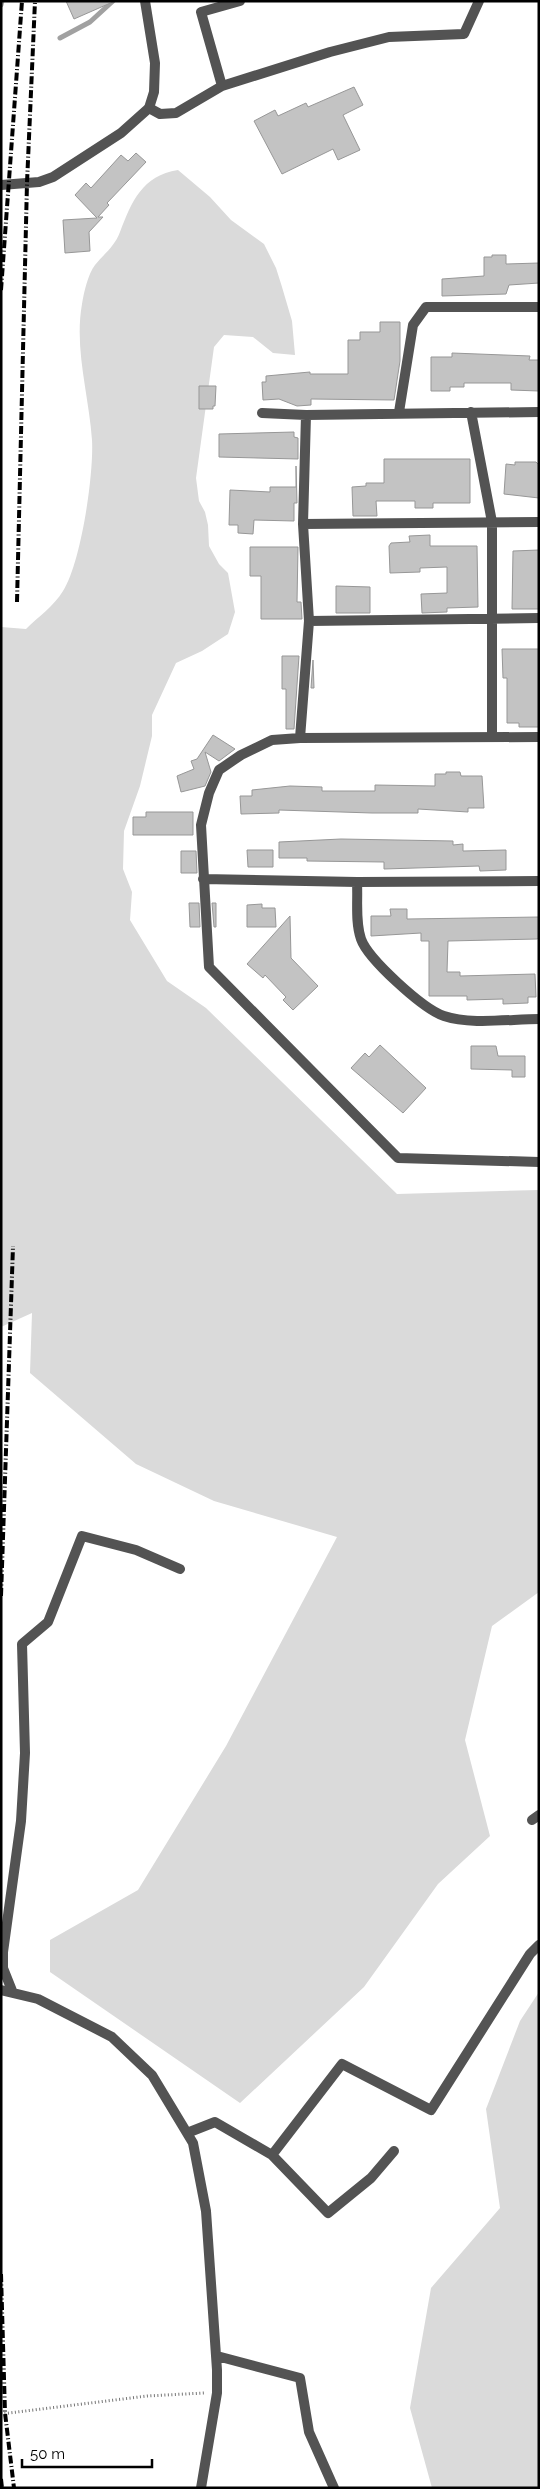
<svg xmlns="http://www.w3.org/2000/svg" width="540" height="2489" font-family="Raleway,sans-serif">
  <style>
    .green { fill: #dadada }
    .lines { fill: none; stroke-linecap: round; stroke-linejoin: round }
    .stream { stroke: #a1a1a1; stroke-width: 5 }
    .building { fill: #c3c3c3; stroke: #979797 }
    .path { stroke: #757575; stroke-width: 3; stroke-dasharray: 1 2.5; stroke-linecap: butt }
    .minor { stroke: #535353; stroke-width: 10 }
    .tertiary { stroke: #535353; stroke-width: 10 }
    .rail { stroke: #000; stroke-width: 4; stroke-dasharray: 8 2.5 1 2.5; stroke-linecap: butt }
  </style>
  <rect width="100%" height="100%" fill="#fff"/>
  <path class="green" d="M178 170 210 197 231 220 264 244 276 268 282 287 292 321 295 355 273 353 253 337 224 335 214 347 196 478 199 501 205 512 208 525 209 546 219 564 228 573 235 612 228 634 202 651 176 663 152 715V736L140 786 124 831 123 869 132 892 130 920 167 981 206 1008 397 1194 539 1190V1592L492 1626 465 1740 490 1836 438 1884 364 1987 240 2103 50 1972V1940L138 1890 226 1746 337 1537 214 1501 136 1464 30 1373 32 1313 1 1327V627L26 629C38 617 54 606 63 591 81 563 94 474 92 440 89 395 74 349 82 304 84 292 88 274 95 265 104 254 115 246 120 232 132 201 142 176 178 170Z
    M539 1992V2488H432L410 2408 431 2288 500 2208 486 2109 520 2021Z"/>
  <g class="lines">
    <path class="stream" d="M1 5 2 1
      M60 38 90 22 113 1"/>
  </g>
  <path class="building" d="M66 1H115L74 19Z
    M354 87 363 105 343 115 360 150 338 160 333 149 282 174 254 121 275 110 278 116 306 103 308 107Z
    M136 153 146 162 107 203 109 205 98 217H103L89 232 90 251 65 253 63 220 97 218 75 195 86 183 91 188 121 155 128 161Z
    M492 255H506V264L539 263V283L509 285 506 294 442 296V279L484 276V257H492Z
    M380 322H400V361L394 400 311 399V405L297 406 279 399 263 400 262 382H266V376L310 372V374H348V340H360V332H380Z
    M452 353 530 356 529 360H539V391L511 390V383H464V387H450V391H431V357H452Z
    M199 386H216L215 406H213V409H199Z
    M294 432V437L298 438V459L219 457V434Z
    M384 459H470V503H433V508H415V501H376L377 516H353L352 487 366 486V483H384Z
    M515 462H536L539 465V498L504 494 506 464 515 465Z
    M296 466 297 503H294V521L254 520 253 534 238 533V525H229L230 490 270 492V487H296Z
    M430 535V546H477L478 607 447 608V612L422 613 421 594 447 593V567L420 568V572L390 573 389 546 391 543 410 542 409 536Z
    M250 547H298L297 602H301L302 619H261V576H250Z
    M539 550V609H512L513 551Z
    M336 586 370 587V613H336Z
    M502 649H539V727H519V723H507V678H503Z
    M282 656H299L294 729H286V689H282Z
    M313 660 314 688H311Z
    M213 735 235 749 219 761 205 752 211 772 205 786 181 792 177 776 194 769 191 761 197 759Z
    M446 772H460L461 776H482L484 808H468V812L418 809V813H372L279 810V813L241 814 240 796H252V790L290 786 322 787V791H375V785L435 786V774H446Z
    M146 812H193V835H133V817H146Z
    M341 839 453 841V845L463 844V851L506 850V870L480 871 479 866 384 869V862L307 861V858H279V842Z
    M247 850H273V867H248Z
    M181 851H196L197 873H181Z
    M189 903H199L200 927H190Z
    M212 903H216V927H214Z
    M262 904V908H275L276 927H247V905Z
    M390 909H407V919L539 917V938L537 939 448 941 447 972H460V976L535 974 536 997H528V1003L503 1004V999L467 1000V996H429V941H421V933L371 936V916H391Z
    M290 916 291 958 318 986 293 1010 283 1000 286 997 265 975 263 978 247 964Z
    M380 1045 426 1088 403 1113 351 1068 365 1053 369 1057Z
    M471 1046H496L498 1056H525V1077H512V1070L471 1069Z"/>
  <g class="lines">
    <path class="path" d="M1 2414 147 2396 204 2393"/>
    <path class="minor" d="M222 86 201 12 240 1
      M149 108 160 114 176 113 222 86 330 52 389 37 464 34 479 1
      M399 412 413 325 426 307H539
      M471 412 492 522V737
      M262 413 306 415
      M303 524 539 522
      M309 621 539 618
      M539 737 300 738 272 740 241 755 219 770 209 793 201 825 209 967 398 1158 539 1162
      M300 738 309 621 303 524 306 415 539 412
      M203 879 357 882 539 881
      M357 882C358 901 355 922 361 939 368 959 423 1009 444 1016 470 1025 511 1019 539 1019
      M532 1820 539 1815
      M1 1990 38 1999 112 2037 152 2075 193 2143 206 2211 217 2370V2393L201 2488
      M13 1993 3 1968V1952L21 1821 25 1753 22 1644 48 1622 82 1536 136 1550 180 1569
      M187 2133 215 2122 272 2155 342 2064 431 2110 530 1954 539 1945
      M272 2155 328 2213 371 2178 394 2151
      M217 2356 300 2378 309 2432 334 2488"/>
    <path class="tertiary" d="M1 185 39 182 53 177 121 133 149 108 154 92 155 63 145 1"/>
    <path class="rail" d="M1 290 22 1
      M17 602 27 183 35 1
      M1 1596 13 1246
      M1 2274 5 2413 14 2488
      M1 2479 2 2488"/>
  </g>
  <rect width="540" height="2489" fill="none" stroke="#000000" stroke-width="5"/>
  <path d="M22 2459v8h130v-8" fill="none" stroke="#000000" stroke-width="2.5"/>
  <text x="30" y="2459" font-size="15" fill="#000000" stroke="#ffffff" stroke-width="4" paint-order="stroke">50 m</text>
</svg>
